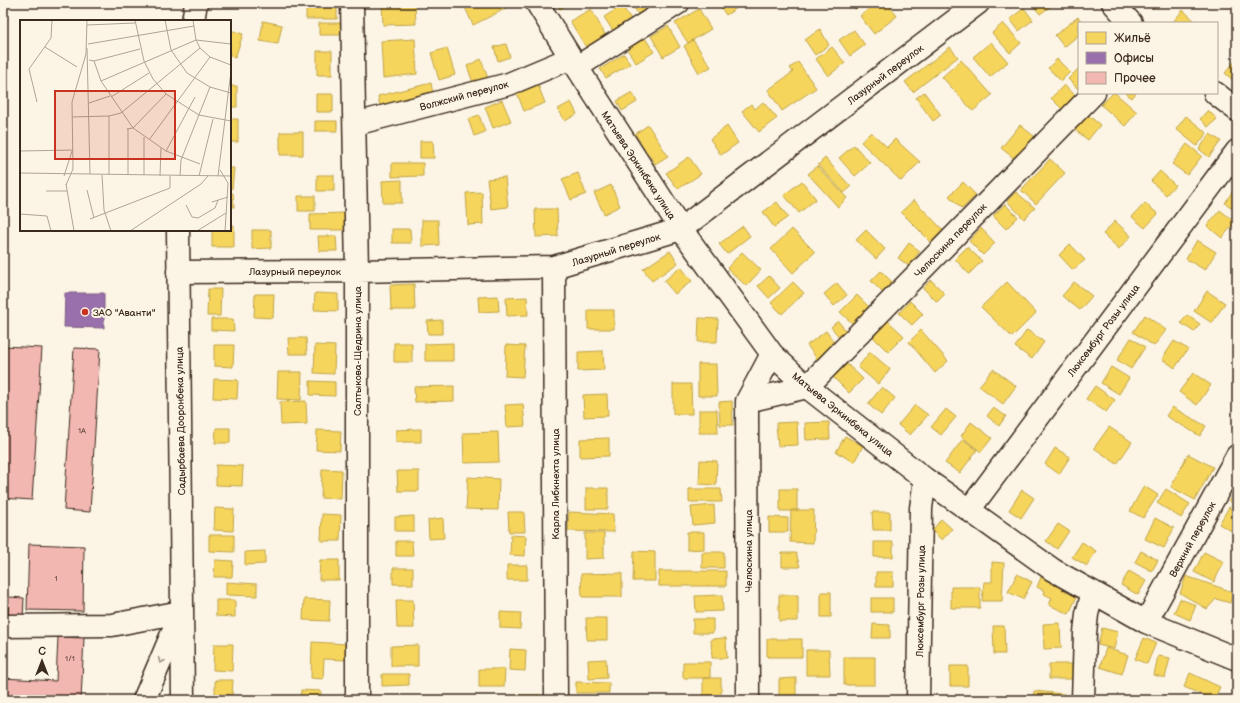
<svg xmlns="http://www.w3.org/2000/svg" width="1240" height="703" font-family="'Balsamiq Sans',sans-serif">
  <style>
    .homes { fill: #f6d55c; stroke: #bea249 }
    .offices { fill: #9970ab; stroke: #7d5b81 }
    .building { fill: #f2b7b0; stroke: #3b2a1e }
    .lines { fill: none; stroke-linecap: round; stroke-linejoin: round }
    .minor-casing { stroke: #3b2a1e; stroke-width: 25 }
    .major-casing { stroke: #3b2a1e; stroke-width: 25 }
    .minor { stroke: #fcf5e5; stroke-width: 22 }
    .major { stroke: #fcf5e5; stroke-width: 22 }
    .oneway { stroke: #9c9082 }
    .poi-dot { fill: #c8321e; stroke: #fcf5e5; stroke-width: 1.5 }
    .labels { text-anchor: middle; stroke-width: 4; stroke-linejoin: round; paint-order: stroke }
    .number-label { font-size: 8px; fill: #694d42 }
    .street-label { font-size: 10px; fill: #3b2a1e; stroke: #fcf5e5 }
    .poi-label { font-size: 10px; fill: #3b2a1e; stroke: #fcf5e5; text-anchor: start }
    .inset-road { fill: none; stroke: #afa495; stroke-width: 1 }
    .view { fill: #c8321e; fill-opacity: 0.15; stroke: #c8321e; stroke-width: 2 }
    .inset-edge { fill: none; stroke: #3b2a1e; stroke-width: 2 }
  </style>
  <rect width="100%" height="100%" fill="#fcf5e5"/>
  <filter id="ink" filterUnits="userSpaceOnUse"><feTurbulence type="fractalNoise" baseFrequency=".025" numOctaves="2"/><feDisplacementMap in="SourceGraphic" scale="8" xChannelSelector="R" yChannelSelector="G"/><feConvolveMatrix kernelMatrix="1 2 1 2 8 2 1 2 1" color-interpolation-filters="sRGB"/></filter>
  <g filter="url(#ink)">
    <path class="homes" d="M382 3H415L416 24 383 25Z
      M463 3H502L505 9 473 25Z
      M556 3H569L560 9Z
      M631 3H648L650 7 638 14Z
      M718 3H743V4L726 15Z
      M851 3H864L855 9Z
      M876 3H887L897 16 874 34 860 16Z
      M910 3H922L914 8Z
      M1034 3H1055L1040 14 1032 4Z
      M1148 3H1158L1153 8Z
      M306 6H337V19H306Z
      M622 6 631 19 613 31 604 17Z
      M1024 8 1033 20 1019 31 1010 19Z
      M591 9 607 38 587 49 570 21Z
      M699 9 711 29 688 43 675 23Z
      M1183 10 1197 23H1172Z
      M1078 17 1083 23H1079V35L1064 47 1055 35Z
      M263 21 282 25 278 44 260 41Z
      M319 23H341V35H319Z
      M1003 23 1021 43 1010 53 992 33Z
      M668 26 680 47 663 57 651 36Z
      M820 29 829 45 815 55 805 40Z
      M230 30 243 34 235 58 230 56Z
      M854 30 865 45 850 56 839 40Z
      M643 35 654 52 636 63 625 46Z
      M415 39 417 74 383 78 381 41Z
      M693 40 711 67 699 73 684 46Z
      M991 42 1008 62 990 77 973 57Z
      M506 44 510 57 498 61 494 47Z
      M832 47 845 63 828 76 816 59Z
      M950 47 958 57 913 92 905 82Z
      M447 48 455 75 439 80 431 53Z
      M317 51H332V75H317Z
      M624 54 630 64 606 78 600 69Z
      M481 59 490 84 475 88 467 66Z
      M1057 59 1070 72 1061 81 1048 68Z
      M1237 59V84L1225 73Z
      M961 60 992 95 973 111 942 77Z
      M798 62 816 88 782 111 768 90 793 72 790 68Z
      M1079 68V90L1068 79Z
      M431 83 433 94 380 107 378 96Z
      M538 85 545 103 524 111 517 93Z
      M1064 85 1076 96 1063 110 1051 98Z
      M230 86H237V107H230Z
      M632 92 637 102 622 111 617 101Z
      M924 92 941 115 933 121 916 98Z
      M1113 93H1115L1137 112 1125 126 1101 105Z
      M1125 93H1136L1132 98Z
      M316 94H333V112H316Z
      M502 100 511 121 493 128 485 107Z
      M571 102 577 114 565 121 558 109Z
      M763 102 777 118 759 132 742 111 751 104 755 109Z
      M1208 110 1217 119 1208 127 1200 119Z
      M1087 114 1100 125 1088 140 1074 129Z
      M479 115 485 132 474 136 468 119Z
      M1186 116 1207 133 1197 146 1176 129Z
      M230 119H238V142H230Z
      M315 121H337V131H315Z
      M648 125 668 156 655 164 635 134Z
      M1020 125 1035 137 1016 160 1001 148Z
      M727 126 738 143 721 155 710 139Z
      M280 132H303V155H280Z
      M871 132 887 147 895 139 920 162 901 181 861 142Z
      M1210 134 1221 141 1209 157 1199 149Z
      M420 141H433L434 158H420Z
      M1187 144 1202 156 1187 175 1172 164Z
      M854 145 870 163 855 176 839 158Z
      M689 157 701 174 678 189 666 173Z
      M825 158 851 187 844 193 818 165Z
      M1050 159 1065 173 1036 204 1021 190Z
      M392 163H423V176L392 177Z
      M817 166 847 198 838 207 808 174Z
      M230 168H234L232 189H230Z
      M1160 171 1175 185 1166 195 1151 181Z
      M578 173 586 194 571 200 562 179Z
      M317 175H334V191H317Z
      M505 177 508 207 491 209 487 179Z
      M402 180V203H383L382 181Z
      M802 181 816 199 799 213 784 195Z
      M963 182 976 195 962 209 949 196Z
      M611 185 620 206 604 214 594 193Z
      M1234 189 1237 191V211L1225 203Z
      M482 192 483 224 468 225 466 193Z
      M1016 192 1035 208 1024 219 1007 201Z
      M230 193H233L234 207H230Z
      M298 196H315V211H298Z
      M914 200 944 231 932 243 901 212Z
      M777 202 788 217 774 227 763 212Z
      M1145 203 1158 214 1145 228 1132 217Z
      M1005 204 1018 217 1006 229 993 216Z
      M535 209H557L558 236 536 237Z
      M1220 210 1235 222 1222 238 1207 226Z
      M345 213V230H310V214Z
      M422 220H438L439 245 422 246Z
      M1115 221 1131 236 1119 249 1103 234Z
      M230 225H234V247H212V230H230Z
      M743 226 750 236 727 254 719 244Z
      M981 228 995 243 983 255 969 241Z
      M392 229H410L411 243H392Z
      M792 229 815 252 793 273 771 249Z
      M252 230H271V248L252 249Z
      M866 230 885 249 876 259 856 240Z
      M318 236H336L337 251H319Z
      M1197 240 1216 252 1205 270 1186 259Z
      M909 243 920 251 909 266 898 258Z
      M1070 244 1085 260 1073 270 1059 255Z
      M967 247 982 261 969 274 955 259Z
      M670 251 678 263 652 281 643 269Z
      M742 252 761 270 746 286 727 268Z
      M681 267 692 281 675 294 664 281Z
      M881 271 893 283 883 293 871 281Z
      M769 276 780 288 769 298 758 286Z
      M931 280 945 294 937 302 923 288Z
      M793 282 804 293 782 314 771 303Z
      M1007 282 1036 313 1012 337 981 307Z
      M1074 282 1092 296 1080 310 1062 296Z
      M837 283 847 295 834 306 824 294Z
      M414 284 415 310H391L390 285Z
      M208 289H221L220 316H207Z
      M1207 291 1225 303 1212 323 1194 311Z
      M315 293 338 294V311L314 310Z
      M255 294H274L273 318 254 317Z
      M857 295 872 310 855 326 840 312Z
      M498 296 499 311 479 312 478 297Z
      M527 297 528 315 507 316 506 298Z
      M910 301 923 314 912 325 899 313Z
      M588 310H614V329H588Z
      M1145 315 1166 330 1154 346 1133 332Z
      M1187 315 1200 324 1194 332 1181 323Z
      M699 318 718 319 717 342H698Z
      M211 319H233L234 331 211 330Z
      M442 320V334H428L427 321Z
      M887 320 904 336 888 352 872 336Z
      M838 321 847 332 840 338 831 327Z
      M921 330 948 361 935 373 909 342Z
      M1027 330 1044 342 1032 359 1015 347Z
      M826 331 839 349 820 363 807 345Z
      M288 338H306L307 354H289Z
      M1131 338 1145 347 1131 369 1117 360Z
      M1174 341 1188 349 1175 368 1162 359Z
      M394 343H412V362H394Z
      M453 343V361H425V344Z
      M214 345H234L233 367 214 366Z
      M315 345 335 346 334 374 314 373Z
      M506 345 525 346 523 377 505 376Z
      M603 351 604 370 578 371V352Z
      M870 352 890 369 878 384 858 367Z
      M698 364H716L717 396H698Z
      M847 364 863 379 849 393 833 377Z
      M1111 367 1129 378 1119 394 1101 383Z
      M993 369 1016 386 1003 404 979 386Z
      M278 372H302L301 400 277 399Z
      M1193 373 1211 385 1197 405 1179 392Z
      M1237 373V385L1232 382Z
      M214 379 238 380 237 399 213 398Z
      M310 381 335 382V396L310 395Z
      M673 384H691L692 414H673Z
      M454 386V401L415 402 414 387Z
      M1095 386 1115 400 1106 412 1086 399Z
      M882 387 895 398 881 415 868 404Z
      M607 394 608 416 584 417 583 395Z
      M306 401 307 424 281 425 280 402Z
      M732 401 733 425H720L719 402Z
      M523 404 525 426 507 427 505 405Z
      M915 405 928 415 910 435 898 425Z
      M1172 407 1206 426 1200 436 1166 416Z
      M993 408 1006 416 999 426 987 416Z
      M946 409 956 417 941 435 931 427Z
      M699 410H717L718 433H699Z
      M797 422 798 445 778 446 776 423Z
      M829 422 830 439 806 440 805 423Z
      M971 422 992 438 981 452 961 436Z
      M1109 427 1132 442 1117 464 1094 448Z
      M216 428H230V443H215Z
      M421 429V442H396V430Z
      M317 430 341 431 340 451 316 450Z
      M498 432 499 462 464 463 463 433Z
      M845 436 863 446 854 462 836 452Z
      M609 438V456L580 457V439Z
      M963 439 977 450 960 473 945 463Z
      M1055 448 1070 457 1059 474 1045 464Z
      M1188 454 1213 467 1195 500 1171 487Z
      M700 460 717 461 716 485 699 484Z
      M216 465 243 466 242 486 216 485Z
      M322 469 342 470 341 499 321 498Z
      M397 471H419V491H398Z
      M468 477 499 479 498 510 466 509Z
      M1144 486 1158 495 1143 518 1130 511Z
      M1236 486H1237V505L1229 501Z
      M586 488H608V509H586Z
      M689 489H721L722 502H689Z
      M780 489H797V511H780Z
      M1166 489 1190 504 1181 518 1157 503Z
      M1022 490 1034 498 1021 518 1009 510Z
      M714 505 715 523 693 525 691 507Z
      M1229 507 1237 512V534L1219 524Z
      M215 508 234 509 233 531 214 530Z
      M791 510H814L813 543 790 542Z
      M508 512H524L525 532H509Z
      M569 512 613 514 614 532 568 531Z
      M872 512H890V530H873Z
      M322 514 341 515 340 541H321Z
      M414 516V531H395V517Z
      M769 517 788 518V532H769Z
      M443 518 444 538 429 539 428 520Z
      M1155 518 1174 528 1164 548 1145 539Z
      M941 519 952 529 942 540 932 531Z
      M1058 524 1069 531 1057 549 1046 541Z
      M687 532H704V549L687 550Z
      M585 533H604V558L585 559Z
      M209 535H234V552L209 551Z
      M511 535 526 536 525 556 510 555Z
      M396 541H412L413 556H396Z
      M874 542H893V557H874Z
      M1082 542 1096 551 1087 566 1072 557Z
      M265 551V564L245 565V552Z
      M634 551 655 552V581H633Z
      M1141 551 1158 560 1152 571 1135 562Z
      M702 552H724V568H702Z
      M1204 552 1224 562 1214 582 1194 572Z
      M782 553H796L800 567H782Z
      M215 560 233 561 232 577H214Z
      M320 560H339V580H319Z
      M992 562 1004 563 1002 601H982L984 582H992Z
      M507 565H527V580H507Z
      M393 568H413V584H393Z
      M659 571H726V586H659Z
      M1129 571 1146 581 1138 595 1121 585Z
      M876 572H893V587H876Z
      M622 573V597H582L581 574Z
      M1017 574 1032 582 1023 599 1008 592Z
      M1186 576 1233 592 1230 603 1216 599 1207 609 1180 593Z
      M1041 577 1078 594 1069 614 1049 605 1052 598 1044 594 1045 591 1037 587Z
      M226 582 257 584V596L226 595Z
      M951 587H980V608H951Z
      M821 592H831V617H821Z
      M722 595 723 611 696 612 695 596Z
      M779 595H798V621H779Z
      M871 598H893V612H871Z
      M304 599 330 600 329 621 303 620Z
      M1180 599 1196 605 1190 620 1174 613Z
      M216 600H235V617L216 616Z
      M396 600H413L414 628H397Z
      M500 612 521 613 520 629 500 628Z
      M586 618H607V640H587Z
      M693 619H713V633H693Z
      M1060 623 1061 648 1044 649 1043 624Z
      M873 624 890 625V638H872Z
      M993 626H1004L1005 654H994Z
      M1102 628 1118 632 1114 649 1098 645Z
      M726 638 727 658H712L711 639Z
      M1144 638 1156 643 1147 664 1135 659Z
      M767 639H802V657H767Z
      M312 642 347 644 346 660 324 659 323 679 311 678Z
      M214 644H233L232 671 213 670Z
      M418 645V666H391V646Z
      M1106 648 1128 655 1122 674 1100 667Z
      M510 649 526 650 525 671 509 670Z
      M806 650H829L830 675H806Z
      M1158 656 1170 658 1165 678 1154 675Z
      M844 657H875V685H844Z
      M606 659 607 678 589 679 588 660Z
      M683 662H710V678H683Z
      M1049 664H1073V679H1049Z
      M950 666H968V686H950Z
      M479 669H505L504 687H479Z
      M1190 673 1220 687 1214 700 1184 687Z
      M382 674H409V685L382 686Z
      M703 678H721V696L703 695Z
      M796 678V698L779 699V679Z
      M215 680H233L232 695 215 694Z
      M576 682 609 683V693H576Z
      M301 690 321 691V700H300Z
      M1034 691 1064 694V700H1033Z
      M516 695H540V700H516Z
      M578 697 596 698V700H578Z
      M214 699H230V700H214Z"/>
    <path class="offices" d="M65 293H104V328L64 327Z"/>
    <path class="building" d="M3 346 42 348 32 500 3 498Z
      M74 348 100 349 90 512 64 510Z
      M29 544 84 546 83 611 27 610Z
      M9 597 24 598 23 619 8 618Z
      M58 637 84 638 81 700 3 699V678L56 681Z"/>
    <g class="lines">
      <defs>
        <path id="minor" d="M352 3 357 271V700
          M537 3 571 58 681 229 772 354 807 387 925 479 969 510 1053 570 1146 622 1237 659
          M1113 3 1131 23
          M577 67 678 3
          M1215 93 1237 110
          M355 124 509 84 571 58
          M554 267 556 700
          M178 272 357 271 554 267 681 229 978 3
          M747 401 807 387 1094 93
          M969 510 1237 151
          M1146 622 1237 456
          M3 626 112 625 181 612
          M748 700 747 401 772 354
          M918 700 921 508 925 479
          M1083 700 1085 633 1087 614 1093 592"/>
        <path id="major" d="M193 21 196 3
          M178 230 183 700
          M144 700 178 620"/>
      </defs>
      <use href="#minor" class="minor-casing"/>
      <use href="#major" class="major-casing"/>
      <use href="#minor" class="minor"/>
      <use href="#major" class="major"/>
    </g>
    <defs><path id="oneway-chevron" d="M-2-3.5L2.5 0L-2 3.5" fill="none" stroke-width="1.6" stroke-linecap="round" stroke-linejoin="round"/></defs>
    <use class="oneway" href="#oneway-chevron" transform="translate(161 661) rotate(113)"/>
  </g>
  <circle class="poi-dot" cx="85" cy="312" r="4"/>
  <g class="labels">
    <g class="number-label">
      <text x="82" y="433">1А</text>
      <text x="56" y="581">1</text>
      <text x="70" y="661">1/1</text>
    </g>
    <g class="street-label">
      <text transform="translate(885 74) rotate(-37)" y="4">Лазурный переулок</text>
      <text transform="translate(464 95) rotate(-15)" y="4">Волжский переулок</text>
      <text transform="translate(639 165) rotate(57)" y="4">Матыева Эркинбека улица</text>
      <text transform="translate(950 240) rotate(-46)" y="4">Челюскина переулок</text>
      <text transform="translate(616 249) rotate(-17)" y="4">Лазурный переулок</text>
      <text x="295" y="275">Лазурный переулок</text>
      <text transform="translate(1103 330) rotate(-53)" y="4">Люксембург Розы улица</text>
      <text transform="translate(357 351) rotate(-90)" y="4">Салтыкова-Щедрина улица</text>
      <text transform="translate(843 414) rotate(39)" y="4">Матыева Эркинбека улица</text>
      <text transform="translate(180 421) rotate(-91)" y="4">Садырбаева Дооронбека улица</text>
      <text transform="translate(555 484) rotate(-90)" y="4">Карла Либкнехта улица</text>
      <text transform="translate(1192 539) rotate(-61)" y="4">Верхний переулок</text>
      <text transform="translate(748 551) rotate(-90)" y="4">Челюскина улица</text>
      <text transform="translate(920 601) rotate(-89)" y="4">Люксембург Розы улица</text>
    </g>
    <g class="poi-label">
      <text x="93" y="316">ЗАО "Аванти"</text>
    </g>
  </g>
  <g transform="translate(20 20)">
    <rect width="211" height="211" fill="#fcf5e5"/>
    <path class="inset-road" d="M115 0 124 41 133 59 146 74 179 95 211 101M145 0 151 30 167 53 190 67 211 73M173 0 176 20 180 28 190 37 211 45M67 5 115 3M68 24 174 6M25 27 57 47M67 28 70 154M69 40 74 41 120 29M74 41 81 61 113 108 146 131 180 144M81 61 176 20 211 24M91 77 129 53M17 82 9 49 31 18 32 0M69 83 90 76M89 96V155M52 97 89 96 101 93 180 28M107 109 113 108 146 74M129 120 190 37M0 131 53 130M146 131 175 77M200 150 208 163 205 211M0 153 211 156M108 154V108M82 155 84 190 91 211M124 155V117M44 156 52 131M140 156 141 128M160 156 161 140 190 67M179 156 193 99M198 156 211 51M46 164 54 211M46 165 53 149 52 82 66 34 67 0M67 170 74 198M26 171H47M192 182 208 177M166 185 172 197 178 198 195 188 198 180M0 194 27 196 31 211M70 199 150 168V156M110 211 181 164 188 156M177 211 206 193"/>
    <path class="view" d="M35 71H155V139H35Z"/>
    <rect width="211" height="211" class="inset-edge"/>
  </g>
  <rect width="1240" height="703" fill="none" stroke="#fcf5e5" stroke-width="16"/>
  <rect x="8" y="8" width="1224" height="687" fill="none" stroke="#3b2a1e" stroke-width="1.5" filter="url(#ink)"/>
  <rect x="1078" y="22" width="140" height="72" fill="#fcf5e5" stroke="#afa495"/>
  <rect x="1086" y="32" width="20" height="12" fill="#f6d55c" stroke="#afa495"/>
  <text x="1114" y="42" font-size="12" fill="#3b2a1e">Жильё</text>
  <rect x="1086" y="52" width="20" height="12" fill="#9970ab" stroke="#afa495"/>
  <text x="1114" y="62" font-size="12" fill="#3b2a1e">Офисы</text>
  <rect x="1086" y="72" width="20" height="12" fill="#f2b7b0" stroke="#afa495"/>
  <text x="1114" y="82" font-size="12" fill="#3b2a1e">Прочее</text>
  <g transform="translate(42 661)" stroke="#fcf5e5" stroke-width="3" paint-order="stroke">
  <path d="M0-3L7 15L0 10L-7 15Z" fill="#3b2a1e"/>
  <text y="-6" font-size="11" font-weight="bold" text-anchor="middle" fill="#3b2a1e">С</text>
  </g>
</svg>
